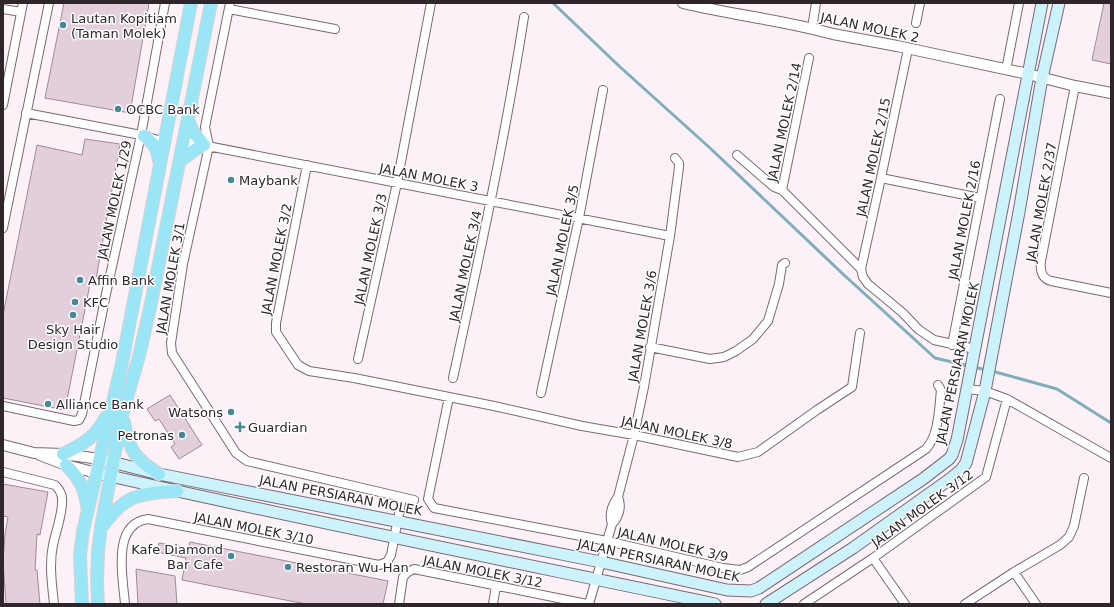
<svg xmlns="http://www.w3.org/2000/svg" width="1114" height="607" font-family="'DejaVu Sans',sans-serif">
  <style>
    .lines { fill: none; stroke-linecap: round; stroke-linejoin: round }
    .stream { stroke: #7faebd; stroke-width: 3 }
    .building { fill: #e3cfdb; stroke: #9d8b96 }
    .minor-casing { stroke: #7b6975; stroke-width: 10 }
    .tertiary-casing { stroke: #7b6975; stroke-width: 12 }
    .secondary-casing { stroke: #7b6975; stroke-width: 13 }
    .primary-casing { stroke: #d5d4d5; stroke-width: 14 }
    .minor { stroke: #fff; stroke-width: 8 }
    .tertiary { stroke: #fff; stroke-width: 10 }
    .secondary { stroke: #ccf3fb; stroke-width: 11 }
    .primary { stroke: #9ae6f7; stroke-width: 12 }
    .poi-dot { fill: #458897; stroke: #fff; stroke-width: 1.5 }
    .labels { text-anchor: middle; stroke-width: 3; stroke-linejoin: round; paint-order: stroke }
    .poi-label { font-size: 13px; fill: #2e262b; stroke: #fff; text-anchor: start }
    .street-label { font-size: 13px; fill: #2e262b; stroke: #fff }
  </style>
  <rect width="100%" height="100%" fill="#fdf1f8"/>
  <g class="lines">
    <path class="stream" d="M553 3 619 66 710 148 844 275 935 358 969 366
      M974 367 986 370
      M992 371 1057 389 1111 423"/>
  </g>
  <path class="building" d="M64 3H149L130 113 45 98Z
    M1104 3H1111V64L1092 60Z
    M85 139 120 144 95 285 90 284 65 410 3 398V315L37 145 82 155Z
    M170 395 202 445 179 459 171 447 175 444 159 419 155 421 147 409Z
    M3 484 48 492 40 535 37 534 35 570H37L40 604H6L3 562 5 534 8 517 3 516Z
    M190 542 388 581 383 604H306L182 580 186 558 157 552 159 543 188 548Z
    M136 569 175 576 177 604H138Z"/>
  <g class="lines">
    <defs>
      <path id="minor" d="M230 3 205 127 209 146 183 264 171 343 172 353 236 453 247 461 414 500
        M3 9 21 12
        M229 9 335 29
        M916 23 920 3
        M812 28 816 3
        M1006 70 1019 3
        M1075 86 1041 261C1040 270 1041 278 1051 281L1111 293
        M3 105 23 3
        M26 113 141 135 158 140 164 139
        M183 143H192L670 236
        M737 155 774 187 782 190 861 269 863 277 868 284 903 313 918 329 934 340 975 349
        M307 165 276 323V332L298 365 309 371 354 378 494 406 582 426 634 435 738 457 758 452 817 410 852 387 860 333
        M881 178 980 198
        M782 190 809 58
        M3 228 49 3
        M861 269 881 178 908 49
        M952 345 1000 99
        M650 347 710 359 724 357 736 351 753 339 768 321 779 284 782 265 785 263
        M358 359 397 183 431 3
        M453 378C479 258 505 139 524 17
        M967 389 985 391 1007 399 1111 458
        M541 393 579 218 603 90
        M449 397 428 499 434 508 607 541 723 568 740 570 748 567 926 449C939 435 939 408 941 390L938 385
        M3 406 74 421 79 420 82 414 106 294 141 135 165 3
        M3 472 55 485C59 489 62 493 62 499 63 514 56 530 53 545 49 564 52 585 54 604
        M612 524C609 515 612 505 618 497L634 435 644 387 670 236 679 167V163L675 158
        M873 558 905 604
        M1014 572 1036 604
        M125 604C123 578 111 524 148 519L379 565 387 562 391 555 402 498
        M399 604 403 577 408 572 414 569 587 604
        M493 604 496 586
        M589 604 612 524C619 517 622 506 618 497
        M804 604 873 558 986 477 1007 399
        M965 604 1014 572 1060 545 1069 537 1074 526 1084 478"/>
      <path id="tertiary" d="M683 3C732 15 783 20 833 34L897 46 1028 74 1075 86 1111 93
        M3 445 34 453 63 454 100 459
        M40 455 66 465 97 473"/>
      <path id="secondary" d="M100 459 159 474 601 562 727 590 751 591 759 588 923 479 949 459 952 455 957 440 1042 3
        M97 473C302 520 509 561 715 604
        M766 604 853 548 950 479 961 470 966 463 985 391 1019 212 1042 78 1059 3"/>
      <path id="primary" d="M144 136C155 144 157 148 159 161
        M179 162 196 149 204 145 192 130 188 119
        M124 422C129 450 134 458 159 474
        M63 454C84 444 95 437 106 417
        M66 465C80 479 84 487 87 506
        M104 524C127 493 141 494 177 491
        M82 604 80 556 83 531 122 363 191 3
        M98 604 97 582 98 552 101 527 122 415 139 356 150 308 211 3"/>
    </defs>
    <use href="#minor" class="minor-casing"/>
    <use href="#tertiary" class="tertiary-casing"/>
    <use href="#secondary" class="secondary-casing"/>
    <use href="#primary" class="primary-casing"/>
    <use href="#minor" class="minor"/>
    <use href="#tertiary" class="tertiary"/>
    <use href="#secondary" class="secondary"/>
    <use href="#primary" class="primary"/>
  </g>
  <g class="poi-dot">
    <circle cx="63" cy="25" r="4"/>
    <circle cx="118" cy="109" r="4"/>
    <circle cx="231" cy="180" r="4"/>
    <circle cx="80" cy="280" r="4"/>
    <circle cx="75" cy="302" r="4"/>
    <circle cx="73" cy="315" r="4"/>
    <circle cx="48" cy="404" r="4"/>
    <circle cx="231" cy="412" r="4"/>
    <path d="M238 421h4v4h4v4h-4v4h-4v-4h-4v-4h4z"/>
    <circle cx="182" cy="435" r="4"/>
    <circle cx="231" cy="556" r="4"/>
    <circle cx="288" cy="567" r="4"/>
  </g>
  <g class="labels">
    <g class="poi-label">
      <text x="71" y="23">Lautan Kopitiam<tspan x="71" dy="15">(Taman Molek)</tspan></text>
      <text x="126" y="114">OCBC Bank</text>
      <text x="239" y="185">Maybank</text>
      <text x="88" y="285">Affin Bank</text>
      <text x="83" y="307">KFC</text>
      <text x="73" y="334" text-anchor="middle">Sky Hair<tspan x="73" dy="15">Design Studio</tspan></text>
      <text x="56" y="409">Alliance Bank</text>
      <text x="223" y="417" text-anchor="end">Watsons</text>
      <text x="248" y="432">Guardian</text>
      <text x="174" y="440" text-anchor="end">Petronas</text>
      <text x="223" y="554" text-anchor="end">Kafe Diamond<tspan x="223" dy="15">Bar Cafe</tspan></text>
      <text x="296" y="572">Restoran Wu Han</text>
    </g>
    <g class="street-label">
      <text transform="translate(870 27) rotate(12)" y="5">JALAN MOLEK 2</text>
      <text transform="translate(784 122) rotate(-78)" y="5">JALAN MOLEK 2/14</text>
      <text transform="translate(873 157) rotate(-78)" y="5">JALAN MOLEK 2/15</text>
      <text transform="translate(429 177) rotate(11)" y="5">JALAN MOLEK 3</text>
      <text transform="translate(114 200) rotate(-78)" y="5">JALAN MOLEK 1/29</text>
      <text transform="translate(1041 202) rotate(-80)" y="5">JALAN MOLEK 2/37</text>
      <text transform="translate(964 220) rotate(-79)" y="5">JALAN MOLEK 2/16</text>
      <text transform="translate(562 240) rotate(-78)" y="5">JALAN MOLEK 3/5</text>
      <text transform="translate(370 249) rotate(-78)" y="5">JALAN MOLEK 3/3</text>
      <text transform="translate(276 259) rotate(-79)" y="5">JALAN MOLEK 3/2</text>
      <text transform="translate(465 266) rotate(-78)" y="5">JALAN MOLEK 3/4</text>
      <text transform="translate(170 278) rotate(-80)" y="5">JALAN MOLEK 3/1</text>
      <text transform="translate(642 326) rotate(-80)" y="5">JALAN MOLEK 3/6</text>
      <text transform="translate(957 363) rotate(-78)" y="5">JALAN PERSIARAN MOLEK</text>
      <text transform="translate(677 432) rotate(12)" y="5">JALAN MOLEK 3/8</text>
      <text transform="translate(341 495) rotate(11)" y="5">JALAN PERSIARAN MOLEK</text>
      <text transform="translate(922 508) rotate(-36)" y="5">JALAN MOLEK 3/12</text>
      <text transform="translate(254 528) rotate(11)" y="5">JALAN MOLEK 3/10</text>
      <text transform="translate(673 544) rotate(13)" y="5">JALAN MOLEK 3/9</text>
      <text transform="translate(659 560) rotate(12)" y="5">JALAN PERSIARAN MOLEK</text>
      <text transform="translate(483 571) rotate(11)" y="5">JALAN MOLEK 3/12</text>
    </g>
  </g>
  <rect width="1114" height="607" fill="none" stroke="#2e262b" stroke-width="8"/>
</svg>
